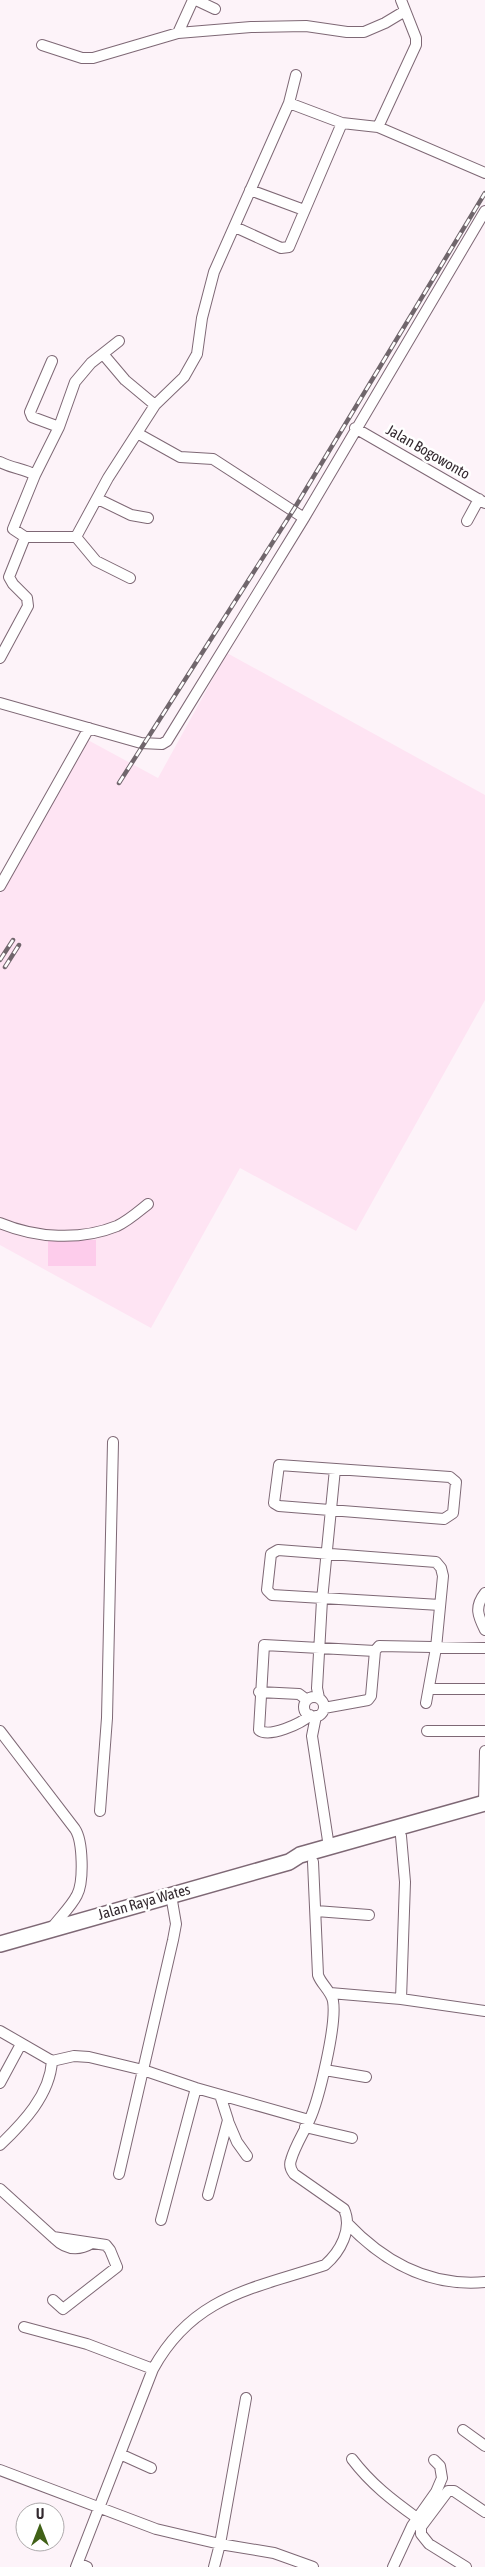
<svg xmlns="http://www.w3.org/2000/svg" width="485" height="2567" font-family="'Asap Condensed',sans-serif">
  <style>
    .built { fill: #fee4f3 }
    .green { fill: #fdcceb }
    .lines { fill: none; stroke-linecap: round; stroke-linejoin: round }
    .minor-casing { stroke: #7e6875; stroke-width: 12 }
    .highway-casing { stroke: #7e6875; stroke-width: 18 }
    .minor { stroke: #fff; stroke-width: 10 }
    .highway { stroke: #fff; stroke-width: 15 }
    .rail-casing { stroke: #70666c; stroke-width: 4.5 }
    .rail { stroke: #fff; stroke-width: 2.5; stroke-dasharray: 8; stroke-linecap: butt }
    .labels { text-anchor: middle; stroke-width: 5; stroke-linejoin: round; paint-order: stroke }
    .street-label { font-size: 15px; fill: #342a30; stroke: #fff }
  </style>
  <rect width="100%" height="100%" fill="#fdf3f9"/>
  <path class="built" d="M227 653 485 795V1000L356 1231 240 1168 151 1328 0 1245V894L86 739 158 778Z"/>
  <path class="green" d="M48 1240H96V1266H48Z"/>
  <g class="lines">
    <defs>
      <path id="minor" d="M196 0 215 9
        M178 33 193 0
        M42 45 82 58H93L178 33 251 27 306 26 347 32H364L385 23 405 11
        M289 103 342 123 378 127 485 173
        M378 127 416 45V38L401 0
        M250 190 304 210
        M235 227 281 248 289 247 342 123
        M103 354 125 380 155 405
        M52 361 30 412 32 417 59 427
        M355 428 485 503
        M137 433 180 457 213 459 304 518
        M0 462C13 469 23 468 35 475
        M98 499 131 515 148 518
        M467 521 479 499
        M25 537 13 529 35 475 59 427 75 382 91 363 119 341
        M76 537 108 478 155 405 184 377 197 354 202 318 214 272 289 103 296 75
        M0 658 28 606 27 598 13 584 9 577 25 537H76L96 561 130 578
        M0 703 141 743 162 744 167 741 304 518 485 211
        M0 886 89 728
        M0 1223C36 1238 80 1241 117 1226 128 1221 138 1212 148 1204
        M279 1465 450 1477 456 1482 453 1513 444 1519 279 1506 274 1503Z
        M485 1593C474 1607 478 1616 485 1630
        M433 1689H485
        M259 1692 299 1694 307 1700
        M304 1707a10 10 0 1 1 20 0a10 10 0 1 1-20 0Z
        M319 1698 317 1688 322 1600 335 1469
        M426 1703 436 1648 443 1576 441 1568 436 1562 278 1550 271 1554 267 1590 272 1595 440 1605
        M324 1708 368 1700 371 1696 375 1651 379 1646 485 1648
        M310 1715C301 1724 269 1738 259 1730L264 1645 375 1651
        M316 1716 312 1736 329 1847
        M0 1731 75 1829C83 1841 84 1882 77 1895 71 1907 59 1918 51 1929
        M427 1731H485
        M484 1804 485 1751
        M100 1811 107 1718 113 1442
        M316 1911 369 1915
        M330 1993 401 1999 485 2011
        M401 1999 405 1882 401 1836
        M0 2031 52 2061 74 2056 89 2057 143 2070 196 2088 309 2120
        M325 2070 366 2077
        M0 2083 21 2044
        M228 2121 237 2142 247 2156
        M305 2127 352 2138
        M0 2145C23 2123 50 2095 52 2061
        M119 2174 173 1940 176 1924 171 1895
        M0 2189 53 2237 106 2245 110 2250 117 2267 63 2309 53 2300
        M208 2195 228 2120 220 2095
        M161 2220 196 2088
        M347 2223C384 2262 430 2287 485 2282
        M54 2238C65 2249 77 2252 92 2243
        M24 2327 87 2344 153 2369
        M463 2430 485 2446
        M120 2454 151 2468
        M352 2459C371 2484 392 2500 417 2518
        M0 2470 156 2529 220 2544 246 2398
        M78 2563 87 2567
        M76 2567 153 2369C193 2296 252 2289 325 2265 340 2252 353 2229 344 2209L294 2174C291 2170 289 2165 291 2160 295 2146 303 2134 309 2121 319 2100 337 2024 333 2001 331 1991 321 1984 318 1975L313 1862
        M214 2567 220 2544 274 2553 313 2567
        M393 2567 412 2526 436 2492 442 2478 440 2466 434 2460
        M466 2567 429 2544 421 2534V2527L448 2491H454L485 2512"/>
      <path id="highway" d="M0 1944 289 1862 300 1855 485 1803"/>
    </defs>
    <use href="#minor" class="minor-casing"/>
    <use href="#highway" class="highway-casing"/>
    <use href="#minor" class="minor"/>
    <use href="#highway" class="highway"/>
    <defs>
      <path id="rail" d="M119 783 294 509 485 193
        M0 960 13 940
        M5 967 19 945"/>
    </defs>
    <use href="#rail" class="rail-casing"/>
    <use href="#rail" class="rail"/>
  </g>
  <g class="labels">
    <g class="street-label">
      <text transform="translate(428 452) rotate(30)" y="5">Jalan Bogowonto</text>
      <text transform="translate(144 1902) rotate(-16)" y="5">Jalan Raya Wates</text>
    </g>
  </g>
  <g transform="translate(40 2527)"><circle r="24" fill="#ffffff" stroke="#aeaaac"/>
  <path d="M0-4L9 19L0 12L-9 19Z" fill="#406117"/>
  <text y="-8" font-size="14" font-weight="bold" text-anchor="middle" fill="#342a30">U</text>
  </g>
</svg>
